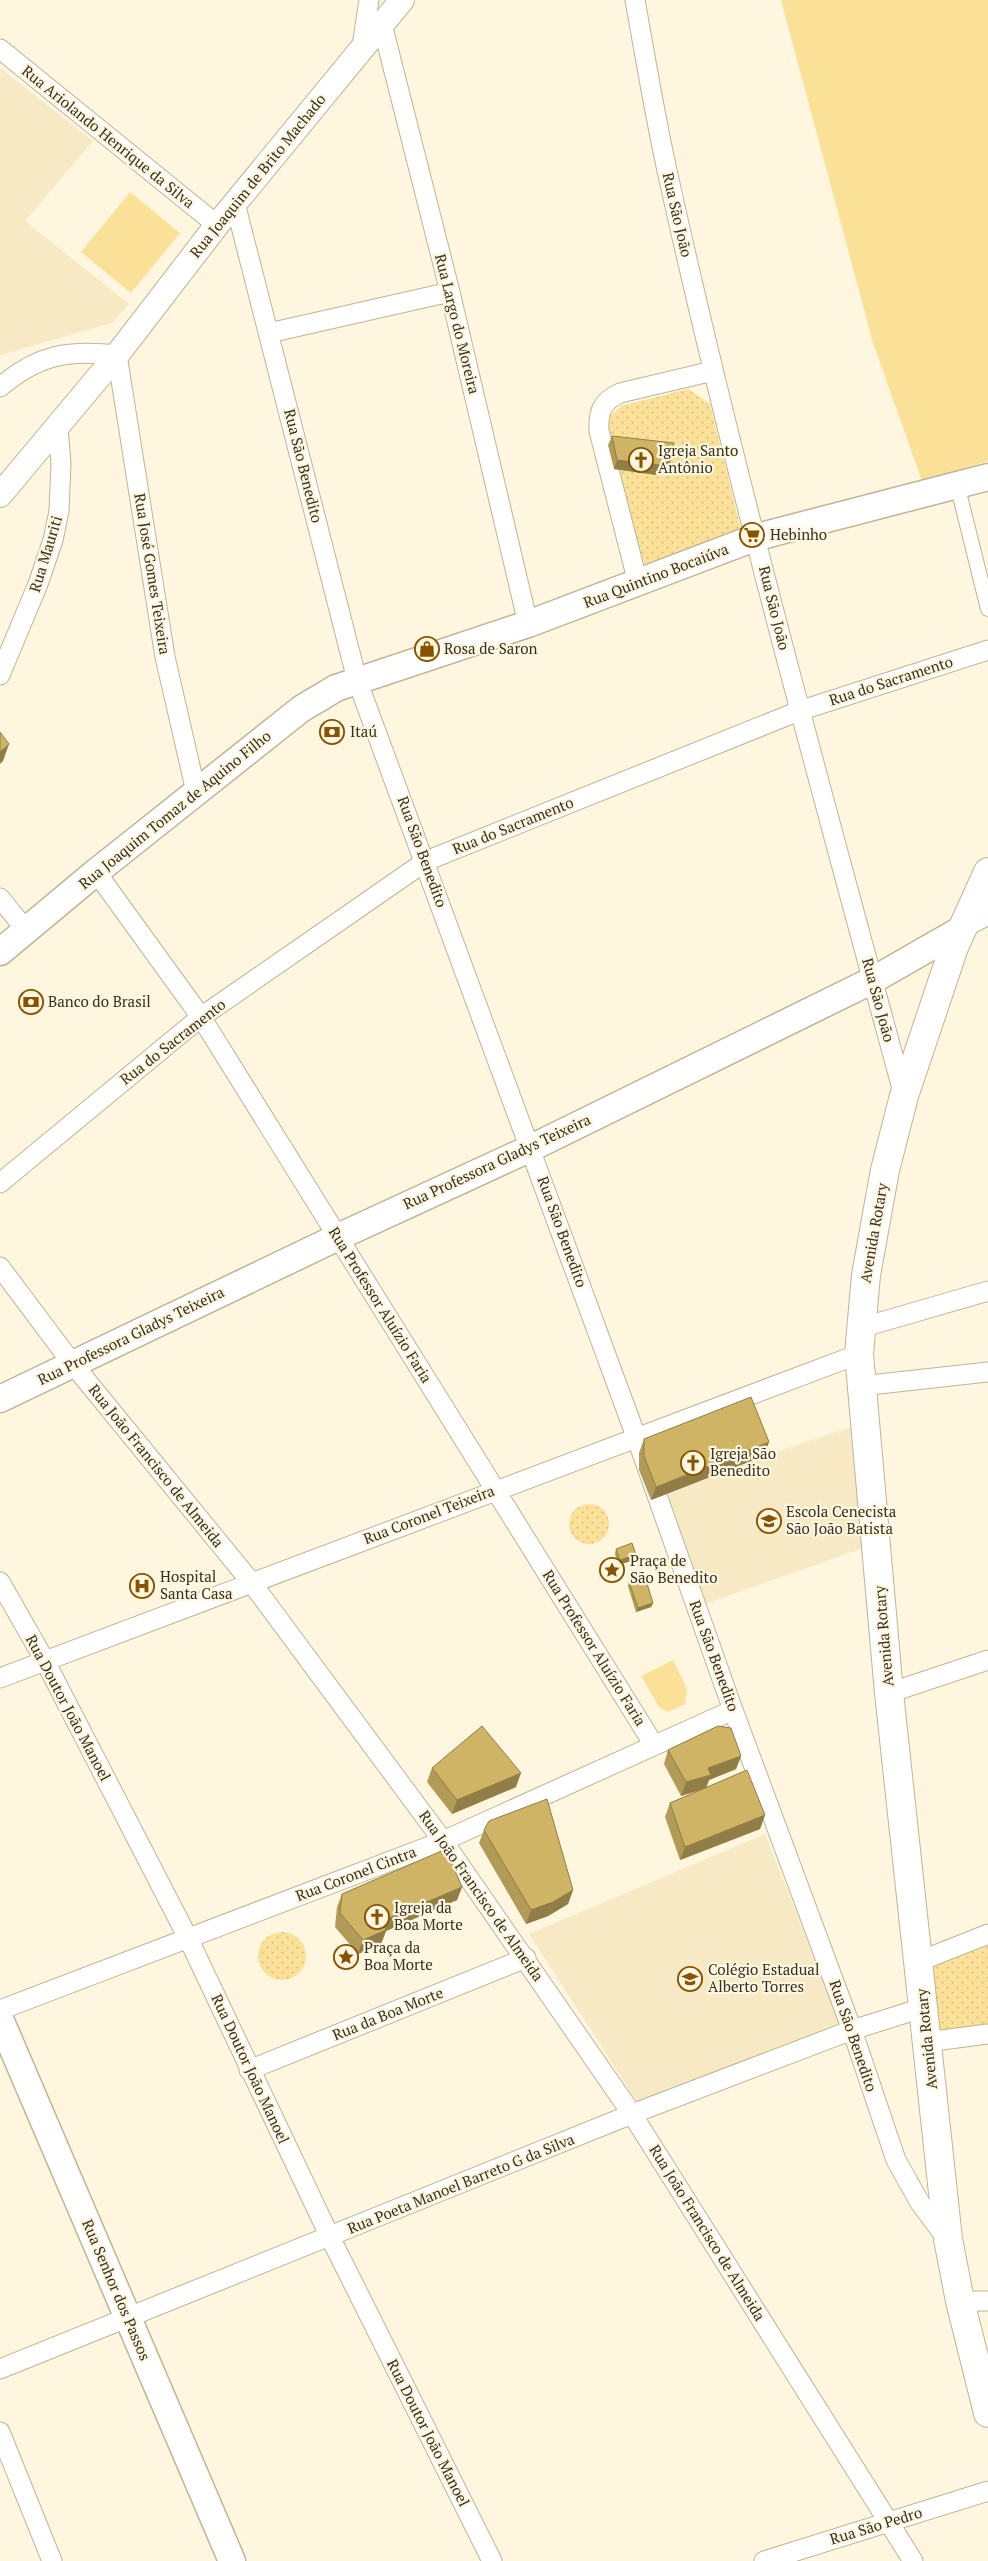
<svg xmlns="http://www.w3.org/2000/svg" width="988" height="2561" font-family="'PT Serif',serif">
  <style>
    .built { fill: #f6e9c4 }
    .grass { fill: url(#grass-dots) }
    .pitch { fill: #fbe197 }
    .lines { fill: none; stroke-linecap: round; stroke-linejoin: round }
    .pedestrian-casing { stroke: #beb498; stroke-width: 16 }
    .minor-casing { stroke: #beb498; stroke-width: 21 }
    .tertiary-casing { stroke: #beb498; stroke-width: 26 }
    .secondary-casing { stroke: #beb498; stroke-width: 29 }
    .primary-casing { stroke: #beb498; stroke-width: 30 }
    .pedestrian { stroke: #fff; stroke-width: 14 }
    .minor { stroke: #fff; stroke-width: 19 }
    .tertiary { stroke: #fff; stroke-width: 24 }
    .secondary { stroke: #fff; stroke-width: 26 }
    .primary { stroke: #fff; stroke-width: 28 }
    .wall { fill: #b29b57 }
    .shaded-wall { fill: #917e47 }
    .building { fill: #cfb465; stroke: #917e47 }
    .labels { text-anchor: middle; stroke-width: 4.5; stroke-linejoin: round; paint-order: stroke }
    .street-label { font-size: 15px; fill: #343025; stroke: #fef6de }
    .poi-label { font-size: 15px; fill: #343025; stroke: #fef6de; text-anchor: start }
  </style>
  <defs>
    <pattern id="grass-dots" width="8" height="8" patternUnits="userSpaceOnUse" patternTransform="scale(1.25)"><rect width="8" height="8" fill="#fbe197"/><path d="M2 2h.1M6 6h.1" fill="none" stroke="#d8c182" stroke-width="1.8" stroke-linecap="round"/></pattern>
  </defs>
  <rect width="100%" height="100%" fill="#fef6de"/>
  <path class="built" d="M0 68 93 141 25 221 129 304 112 323 0 355Z
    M851 1427 863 1548 705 1604 668 1494 764 1456Z
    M765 1834 840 2024 638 2103 529 1934Z"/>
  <path class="grass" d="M688 389 710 404 742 534 648 570C626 525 611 471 606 420L621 406Z
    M569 1524a20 20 0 1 1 40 0a20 20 0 1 1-40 0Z
    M258 1956a24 24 0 1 1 48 0a24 24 0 1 1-48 0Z
    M988 1944V2033L929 2039 922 1969Z"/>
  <path class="pitch" d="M781 0H988V461L922 481 873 343Z
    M130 192 180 233 131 293 81 252Z
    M673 1660 687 1689 685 1704 668 1712 659 1707 641 1676Z"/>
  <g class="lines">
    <defs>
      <path id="pedestrian" d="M957 484 988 609"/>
      <path id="minor" d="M635 0C646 61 656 123 670 184 738 490 822 793 904 1096
        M382 24 450 292 528 624
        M362 46 369 0
        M0 49 217 225
        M235 203 357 680 637 1439 733 1710 852 2030 896 2160 920 2203 947 2239
        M269 333 450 292
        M0 387C39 354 68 350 117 355L165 657 196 792
        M638 583 599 431C598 412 602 401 620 393L713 371
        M0 675 38 584 53 540 59 511 61 464 58 427
        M96 872 201 1017 654 1745
        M0 898 26 930
        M962 929 988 915
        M0 1183 201 1017 426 861 799 711 988 650
        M0 1267 72 1363 251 1582 443 1841 632 2114 913 2561
        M860 1328 988 1291
        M861 1386 988 1372
        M0 1582 45 1661 188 1938 330 2237 492 2561
        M0 1678 859 1354
        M889 1693 988 1660
        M920 1961 988 1934
        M0 2010 443 1841 733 1710
        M927 2042 988 2034
        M249 2070 526 1958
        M960 2301H988
        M0 2369 632 2114 852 2030 925 2007
        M0 2432 52 2561
        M764 2561 988 2491"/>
      <path id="tertiary" d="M0 495 117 355 217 225 402 0"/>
      <path id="secondary" d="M0 952 96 872 301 709 336 688 528 624 757 537 988 477
        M0 1399 338 1237 531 1148 873 980 962 929
        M0 2019 232 2561"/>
      <path id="primary" d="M988 872 954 947 904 1096 885 1170 866 1275 859 1354 889 1693 948 2239 960 2301 988 2413"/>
    </defs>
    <use href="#pedestrian" class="pedestrian-casing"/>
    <use href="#minor" class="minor-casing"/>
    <use href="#tertiary" class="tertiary-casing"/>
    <use href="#secondary" class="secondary-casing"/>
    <use href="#primary" class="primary-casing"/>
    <use href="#pedestrian" class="pedestrian"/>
    <use href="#minor" class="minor"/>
    <use href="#tertiary" class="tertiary"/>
    <use href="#secondary" class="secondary"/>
    <use href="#primary" class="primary"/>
  </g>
  <path class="wall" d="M612 436 671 460 668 469 657 475 614 469 608 445Z
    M644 1439 764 1456 651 1500 639 1470V1453Z
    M616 1549 636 1555 634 1560 618 1565 615 1554Z
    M629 1582 653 1603 651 1607 636 1612 628 1586Z
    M668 1750 741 1756 736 1769 709 1780 706 1788 765 1815 760 1829 680 1860 665 1817 670 1803 703 1789 681 1796 664 1764Z
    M432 1768 516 1787 452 1814 427 1782Z
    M484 1830 573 1890 568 1904 548 1916 526 1924 479 1843Z
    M462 1887 457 1900 386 1931 381 1944 358 1954 335 1927 337 1907 342 1894Z"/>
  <path class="shaded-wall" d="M617 460H671L668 469 657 475 614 469Z
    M9 744 3 761 0 764V752Z
    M769 1442 764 1456 651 1500 656 1487Z
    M636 1555 634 1560 618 1565 620 1560Z
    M653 1603 651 1607 636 1612 638 1608Z
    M741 1756 736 1769 709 1780 706 1788 681 1796 686 1782 708 1768Z
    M521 1773 516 1787 452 1814 457 1800Z
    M765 1815 760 1829 680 1860 685 1847Z
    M462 1887 457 1900 386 1931 381 1944 358 1954 363 1940 382 1921Z
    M573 1890 568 1904 548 1916 526 1924 531 1910Z"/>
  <path class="building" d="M612 436 674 443 671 460 660 465 617 460Z
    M0 732 9 744 0 752Z
    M751 1397 769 1442 656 1487 644 1456V1439Z
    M632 1543 636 1555 620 1560 616 1549Z
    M645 1577 653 1603 638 1608 629 1582Z
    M482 1726 521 1773 457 1800 432 1768Z
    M718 1726 731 1728 741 1756 708 1768 711 1775 686 1782 668 1750Z
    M747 1770 765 1815 685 1847 670 1803Z
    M547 1799 573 1890 553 1902 531 1910 484 1830 489 1821Z
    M446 1849 462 1887 382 1921 386 1930 363 1940 340 1913 342 1894Z"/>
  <defs>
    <symbol id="church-ring" viewBox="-11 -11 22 22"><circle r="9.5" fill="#fef6de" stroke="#885300" stroke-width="1.5"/><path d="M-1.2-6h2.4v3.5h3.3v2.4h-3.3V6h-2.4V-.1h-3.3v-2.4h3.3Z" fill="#885300"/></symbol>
    <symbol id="supermarket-ring" viewBox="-11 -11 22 22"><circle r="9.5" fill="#fef6de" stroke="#885300" stroke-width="1.5"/><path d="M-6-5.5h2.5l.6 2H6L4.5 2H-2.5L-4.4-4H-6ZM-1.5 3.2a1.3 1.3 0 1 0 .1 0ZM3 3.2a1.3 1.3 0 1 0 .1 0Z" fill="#885300"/></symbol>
    <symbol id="shop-ring" viewBox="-11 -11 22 22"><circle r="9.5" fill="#fef6de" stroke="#885300" stroke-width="1.5"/><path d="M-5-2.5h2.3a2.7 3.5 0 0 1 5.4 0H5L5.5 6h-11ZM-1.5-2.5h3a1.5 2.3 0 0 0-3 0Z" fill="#885300"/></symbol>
    <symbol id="bank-ring" viewBox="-11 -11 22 22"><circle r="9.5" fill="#fef6de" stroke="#885300" stroke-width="1.5"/><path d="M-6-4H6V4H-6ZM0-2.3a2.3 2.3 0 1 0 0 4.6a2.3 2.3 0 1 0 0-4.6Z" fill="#885300"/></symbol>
    <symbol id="school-ring" viewBox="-11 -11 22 22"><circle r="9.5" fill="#fef6de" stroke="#885300" stroke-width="1.5"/><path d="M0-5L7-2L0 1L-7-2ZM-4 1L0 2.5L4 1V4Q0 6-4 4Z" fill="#885300"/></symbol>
    <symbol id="sight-ring" viewBox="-11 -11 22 22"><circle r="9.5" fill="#fef6de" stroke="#885300" stroke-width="1.5"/><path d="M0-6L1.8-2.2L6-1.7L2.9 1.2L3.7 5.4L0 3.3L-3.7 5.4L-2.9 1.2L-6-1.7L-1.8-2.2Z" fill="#885300"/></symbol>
    <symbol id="hospital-ring" viewBox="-11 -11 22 22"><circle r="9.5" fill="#fef6de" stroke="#885300" stroke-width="1.5"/><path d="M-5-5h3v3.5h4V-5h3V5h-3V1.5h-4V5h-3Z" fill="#885300"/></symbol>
  </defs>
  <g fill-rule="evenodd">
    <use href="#church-ring" x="627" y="446" width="28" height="28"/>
    <use href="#supermarket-ring" x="738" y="521" width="28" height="28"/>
    <use href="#shop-ring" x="413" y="635" width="28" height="28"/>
    <use href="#bank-ring" x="318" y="718" width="28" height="28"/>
    <use href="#bank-ring" x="17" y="988" width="28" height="28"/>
    <use href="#church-ring" x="679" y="1449" width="28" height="28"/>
    <use href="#school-ring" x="755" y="1507" width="28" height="28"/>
    <use href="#sight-ring" x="598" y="1556" width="28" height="28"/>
    <use href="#hospital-ring" x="128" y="1572" width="28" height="28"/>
    <use href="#church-ring" x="363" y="1903" width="28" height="28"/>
    <use href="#sight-ring" x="332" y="1943" width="28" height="28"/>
    <use href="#school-ring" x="676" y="1965" width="28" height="28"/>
  </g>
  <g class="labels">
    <g class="street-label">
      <text transform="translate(108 137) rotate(39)" y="5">Rua Ariolando Henrique da Silva</text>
      <text transform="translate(258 176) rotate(-51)" y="5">Rua Joaquim de Brito Machado</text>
      <text transform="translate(677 215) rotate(77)" y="5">Rua São João</text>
      <text transform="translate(457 324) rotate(76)" y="5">Rua Largo do Moreira</text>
      <text transform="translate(303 466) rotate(76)" y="5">Rua São Benedito</text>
      <text transform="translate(46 554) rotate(-73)" y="5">Rua Mauriti</text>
      <text transform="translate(152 574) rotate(81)" y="5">Rua José Gomes Teixeira</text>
      <text transform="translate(656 576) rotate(-21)" y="5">Rua Quintino Bocaiúva</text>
      <text transform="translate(774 608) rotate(76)" y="5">Rua São João</text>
      <text transform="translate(891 681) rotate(-18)" y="5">Rua do Sacramento</text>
      <text transform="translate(175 810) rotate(-39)" y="5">Rua Joaquim Tomaz de Aquino Filho</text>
      <text transform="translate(513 826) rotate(-22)" y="5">Rua do Sacramento</text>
      <text transform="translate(422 852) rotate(70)" y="5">Rua São Benedito</text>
      <text transform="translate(878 1000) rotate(75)" y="5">Rua São João</text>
      <text transform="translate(173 1042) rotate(-38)" y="5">Rua do Sacramento</text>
      <text transform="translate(497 1162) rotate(-25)" y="5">Rua Professora Gladys Teixeira</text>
      <text transform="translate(562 1232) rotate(70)" y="5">Rua São Benedito</text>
      <text transform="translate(874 1233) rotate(-80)" y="5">Avenida Rotary</text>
      <text transform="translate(380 1305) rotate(58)" y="5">Rua Professor Aluízio Faria</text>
      <text transform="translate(131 1336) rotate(-26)" y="5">Rua Professora Gladys Teixeira</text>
      <text transform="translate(156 1466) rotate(51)" y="5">Rua João Francisco de Almeida</text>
      <text transform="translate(429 1515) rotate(-21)" y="5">Rua Coronel Teixeira</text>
      <text transform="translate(884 1636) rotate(-95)" y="5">Avenida Rotary</text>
      <text transform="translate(594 1648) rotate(58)" y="5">Rua Professor Aluízio Faria</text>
      <text transform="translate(714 1656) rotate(70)" y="5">Rua São Benedito</text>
      <text transform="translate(68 1708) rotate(62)" y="5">Rua Doutor João Manoel</text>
      <text transform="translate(356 1874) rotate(-21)" y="5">Rua Coronel Cintra</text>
      <text transform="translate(481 1896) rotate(55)" y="5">Rua João Francisco de Almeida</text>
      <text transform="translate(388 2014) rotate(-22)" y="5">Rua da Boa Morte</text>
      <text transform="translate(853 2036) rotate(71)" y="5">Rua São Benedito</text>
      <text transform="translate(927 2039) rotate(-96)" y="5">Avenida Rotary</text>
      <text transform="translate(250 2069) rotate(65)" y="5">Rua Doutor João Manoel</text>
      <text transform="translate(461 2184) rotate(-22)" y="5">Rua Poeta Manoel Barreto G da Silva</text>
      <text transform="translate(707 2233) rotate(58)" y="5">Rua João Francisco de Almeida</text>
      <text transform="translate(116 2290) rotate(67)" y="5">Rua Senhor dos Passos</text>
      <text transform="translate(428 2433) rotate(63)" y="5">Rua Doutor João Manoel</text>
      <text transform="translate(876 2526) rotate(-17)" y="5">Rua São Pedro</text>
    </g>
    <g class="poi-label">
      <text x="658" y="456">Igreja Santo<tspan x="658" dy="17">Antônio</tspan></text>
      <text x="770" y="540">Hebinho</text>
      <text x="444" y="654">Rosa de Saron</text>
      <text x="350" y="737">Itaú</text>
      <text x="48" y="1007">Banco do Brasil</text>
      <text x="710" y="1459">Igreja São<tspan x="710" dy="17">Benedito</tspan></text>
      <text x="786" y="1517">Escola Cenecista<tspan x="786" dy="17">São João Batista</tspan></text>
      <text x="630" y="1566">Praça de<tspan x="630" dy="17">São Benedito</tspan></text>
      <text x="160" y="1582">Hospital<tspan x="160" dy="17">Santa Casa</tspan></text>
      <text x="394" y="1913">Igreja da<tspan x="394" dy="17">Boa Morte</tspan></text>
      <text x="364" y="1953">Praça da<tspan x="364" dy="17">Boa Morte</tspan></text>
      <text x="708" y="1975">Colégio Estadual<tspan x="708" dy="17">Alberto Torres</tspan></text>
    </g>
  </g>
</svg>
